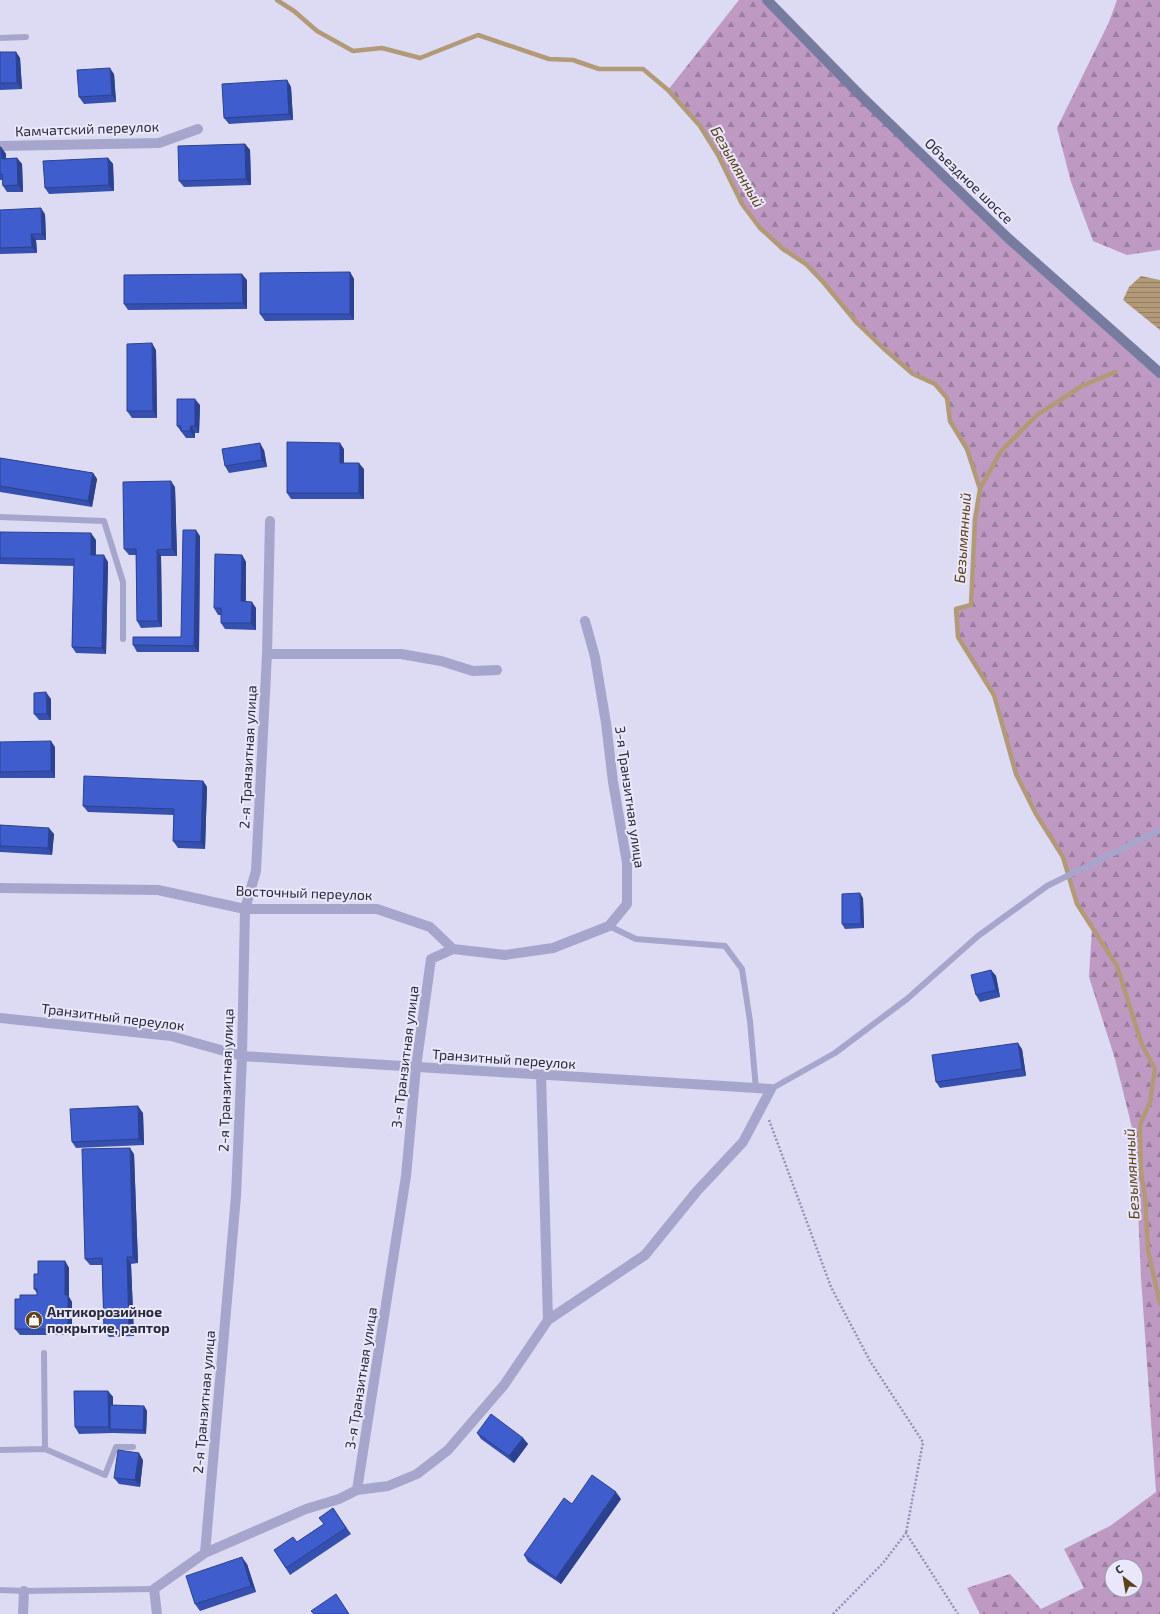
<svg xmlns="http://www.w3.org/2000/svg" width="1160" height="1614" font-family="'Exo 2',sans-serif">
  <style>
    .forest { fill: url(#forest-firs); fill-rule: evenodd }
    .water { fill: url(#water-rules) }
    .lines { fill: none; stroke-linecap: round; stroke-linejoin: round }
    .stream { stroke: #b29a78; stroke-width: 4.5 }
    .path { stroke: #9091b8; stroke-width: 2.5; stroke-dasharray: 2 2; stroke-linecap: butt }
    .lane { stroke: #a6a6cc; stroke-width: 6 }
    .street { stroke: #a6a6cc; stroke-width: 10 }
    .secondary { stroke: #777ba0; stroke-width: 10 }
    .wall { fill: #3650b0 }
    .shaded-wall { fill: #2c4190 }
    .building { fill: #3f5dcd; stroke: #2c4190 }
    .labels { text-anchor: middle; stroke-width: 4; stroke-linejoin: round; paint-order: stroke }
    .street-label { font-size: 14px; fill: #272a38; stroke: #e9e7fb }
    .poi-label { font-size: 14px; font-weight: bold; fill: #272a38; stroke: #e9e7fb; text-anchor: start }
    .water-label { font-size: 15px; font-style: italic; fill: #5c421a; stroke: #e9e7fb }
  </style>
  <defs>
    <pattern id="forest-firs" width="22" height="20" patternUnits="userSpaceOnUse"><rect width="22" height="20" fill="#be9ac3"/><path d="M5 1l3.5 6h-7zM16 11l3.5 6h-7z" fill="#9a7e9f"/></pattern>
    <pattern id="water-rules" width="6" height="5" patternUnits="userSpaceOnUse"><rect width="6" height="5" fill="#b29a78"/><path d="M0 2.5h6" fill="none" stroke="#917e63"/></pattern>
  </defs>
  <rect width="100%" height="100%" fill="#dcdbf3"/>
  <path class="forest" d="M739 0H767L859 94 1160 373V1614H980L967 1588 1010 1574 1041 1609 1084 1588 1064 1549 1110 1526 1156 1492 1141 1278 1135 1140 1115 1059 1089 977 1092 928 1077 904 1063 857 1036 814 1016 774 994 695 958 637 956 609 971 605 975 519 980 489 967 449 950 421 947 398 935 384 913 374 883 348 857 323 824 283 806 264 783 249 760 228 742 204 718 155 700 126 668 90ZM1112 1566H1136V1590H1112Z
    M1117 0H1160V250L1127 255 1093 241 1071 182 1057 128 1109 22Z"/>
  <path class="water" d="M1141 276 1160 280V330L1123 300 1129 287Z"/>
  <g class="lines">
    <path class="stream" d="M277 0 294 11 317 31 353 51 382 48 420 58 478 35 549 59 573 60 599 69H643L668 90 700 126 718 155 742 204 760 228 783 249 806 264 824 283 857 323 883 348 913 374 935 384 947 398 950 421 967 449 980 489 975 519 971 605 956 609 958 637 994 695 1016 774 1036 814 1063 857 1077 904 1117 966 1142 1045 1155 1069 1150 1102 1140 1125 1141 1172 1145 1196 1148 1250 1160 1304
      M980 489 1001 451 1037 415 1082 386 1115 372"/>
    <path class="path" d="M769 1120 831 1287 870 1361 923 1442 906 1533
      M833 1614 883 1563 906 1533 958 1614"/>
    <path class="lane" d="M0 38 26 37
      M0 517 104 521 123 582V639
      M609 926 636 939 725 946 742 969 750 1021 756 1089
      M771 1089 835 1053 907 999 978 936 1047 886 1160 830
      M44 1353 45 1449
      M0 1450 45 1449 105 1475 116 1447H133
      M0 1590 24 1591 154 1589"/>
    <path class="street" d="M0 146 159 143 198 129
      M267 654H401L441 661 473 671 497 670
      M0 888 158 890 245 909H377L430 927 453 949
      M0 1018 171 1036 242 1056 771 1089 743 1142 697 1191 645 1255 548 1320
      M357 1490 388 1486 417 1474 448 1450 504 1385 548 1320 541 1075
      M205 1553 306 1509 339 1499 357 1490 406 1176 416 1067 431 959 453 949 505 955 553 948 609 926 627 904V863L613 782 606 723 595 657 585 621
      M23 1614 24 1591
      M157 1614 154 1589 205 1553 236 1196 242 1056 245 909 256 871 267 654 270 521"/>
    <path class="secondary" d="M767 0 859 94 1008 238 1160 373"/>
  </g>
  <path class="wall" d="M0 52H16L20 58 22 89 0 90Z
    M114 74 116 102 84 104 79 97Z
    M287 80 291 87 293 120 229 124 224 118Z
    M245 144 250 150 251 185 184 187 179 181Z
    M0 147H1L6 154V158H17L22 164 23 192H7L3 186 2 180H0Z
    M108 158 113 164 114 191 49 194 45 188Z
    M0 210 45 214 46 240H36L37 253 0 254Z
    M350 272 354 279V320L265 321 260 314Z
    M247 280V309L128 310 124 304Z
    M156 350 157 418H132L127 411Z
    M200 405 199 433H195V438H186L177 426Z
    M344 449V463L364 469V499H291L287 493Z
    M264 450 267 467 229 473 225 466Z
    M0 458 93 473 97 479 92 507 0 492Z
    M175 487 177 556H161L162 627 141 628 137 621 136 555H129L124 549Z
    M0 532 96 540V555L108 562 106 654 76 653 72 647 74 566 0 564Z
    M200 536 199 652H137L133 645 181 637Z
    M242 555 246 562V601L256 608V630L225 629 221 623V615H218L214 608Z
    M51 699V720H39L34 714Z
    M0 742 55 747V778H0Z
    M203 781 207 787 205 849 178 848 173 841 174 815 88 812 83 806Z
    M0 825 54 834 52 855 0 852Z
    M863 898 864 928 845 929 842 924Z
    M991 970 996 976 1000 997 980 1002 976 995Z
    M1022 1049 1026 1076 940 1088 936 1082Z
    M143 1113 144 1145 76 1148 72 1142Z
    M134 1154 138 1263 131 1264 134 1336 109 1337 104 1330 102 1265H90L85 1259Z
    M65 1261 69 1268V1297L72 1302V1335H20L15 1329 20 1299 37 1295V1293L34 1289 38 1274Z
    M108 1391 113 1397V1405L144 1406 147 1411 146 1434 113 1433 79 1434 75 1427Z
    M477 1433 523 1438 528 1444 514 1463 481 1439Z
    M143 1460 140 1487 119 1484 114 1478Z
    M621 1499 561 1584 528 1562 524 1555Z
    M333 1508 351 1534 290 1575 274 1550 297 1542 324 1524Z
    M247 1564 256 1592 200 1611 195 1604Z"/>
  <path class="shaded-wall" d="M16 52 20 58 22 89 17 83Z
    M110 68 114 74 116 102 112 95Z
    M287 80 291 87 293 120 289 114Z
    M245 144 250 150 251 185 246 179Z
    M1 147 6 154V165L2 159Z
    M17 158 22 164 23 192 18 185Z
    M108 158 113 164 114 191 109 185Z
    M41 208 45 214 46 240 42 234Z
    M31 234 36 240 37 253 32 247Z
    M350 272 354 279V320L350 314Z
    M242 274 247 280V309L243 303Z
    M152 343 156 350 157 418 153 411Z
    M195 399 200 405 199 433 195 426Z
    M191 426 195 433V438L190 431Z
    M260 443 264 450 267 467 262 460Z
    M340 443 344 449V469L340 463Z
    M359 463 364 469V499L359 493Z
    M93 473 97 479 92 507 88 501Z
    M171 481 175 487 177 556 172 549Z
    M196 530 200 536 199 652 194 646Z
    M91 533 96 540 95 561 91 555Z
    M157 550 161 556 162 627 158 621Z
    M104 555 108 562 106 654 102 648Z
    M242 555 246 562 245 608 241 601Z
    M252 602 256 608V630L251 623Z
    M46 692 51 699V720L47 714Z
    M51 741 55 747V778L51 771Z
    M203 781 207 787 205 849 201 842Z
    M49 828 54 834 52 855 48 848Z
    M860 893 863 898 864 928 861 924Z
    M991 970 996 976 1000 997 996 990Z
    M1018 1043 1022 1049 1026 1076 1022 1069Z
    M138 1106 143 1113 144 1145 139 1139Z
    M130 1148 134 1154 138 1263 133 1257Z
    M127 1257 131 1264 134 1336 129 1330Z
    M65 1261 69 1268V1297L72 1302V1335L68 1329 65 1295Z
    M108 1391 113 1397V1429H110L113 1433 109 1427Z
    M144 1406 147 1411 146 1434 143 1430Z
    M523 1438 528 1444 514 1463 509 1456Z
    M139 1453 143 1460 140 1487 135 1480Z
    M616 1492 621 1499 561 1584 556 1578Z
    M242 1557 247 1564 256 1592 251 1586Z"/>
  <path class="building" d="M0 52H16L17 83H0Z
    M110 68 112 95 79 97 77 70Z
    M287 80 289 114 224 118 222 84Z
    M245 144 246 179 179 181 178 146Z
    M0 147H1L2 159 17 158 18 185 3 186 2 174H0Z
    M108 158 109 185 45 188 43 161Z
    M41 208 42 234H31L32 247 0 248V210Z
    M350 272V314H260V273Z
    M242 274 243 303 124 304V275Z
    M152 343 153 411H127V344Z
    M177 399H195V426H191L190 431H181V426H177Z
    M287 442 340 443V463H359V493H287Z
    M260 443 262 460 225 466 222 449Z
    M0 458 93 473 88 501 0 486Z
    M171 481 172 549 157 550 158 621H137L136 549H124L123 482Z
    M183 530H196L194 646 133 645V637H181Z
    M0 532 91 533V555H104L102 648 72 647 74 559 0 558Z
    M215 554 242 555 241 601 252 602 251 623H221V608H214Z
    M46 692 47 714H34V693Z
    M51 741V771L0 772V742Z
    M84 776 203 781 201 842 173 841 174 809 83 806Z
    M0 825 49 828 48 848 0 846Z
    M860 893 861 924H842V894Z
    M991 970 996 990 976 995 971 975Z
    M1018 1043 1022 1069 936 1082 932 1055Z
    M138 1106 139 1139 72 1142 70 1109Z
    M130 1148 133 1257H127L129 1330H104L102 1258 85 1259 82 1149Z
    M38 1261H65V1295H68V1329H15V1299H20V1295H37V1289H34V1274H38Z
    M74 1391H108L109 1427H75Z
    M110 1405 144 1406 143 1430 110 1429Z
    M491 1414 523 1438 509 1456 477 1433Z
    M118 1450 139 1453 135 1480 114 1478Z
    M592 1475 616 1492 556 1578 524 1555 564 1498 572 1504Z
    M333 1508 346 1528 286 1568 274 1550 293 1537 297 1542 324 1524 319 1518Z
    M242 1557 251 1586 195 1604 186 1576Z
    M336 1594 349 1614H314L311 1611Z"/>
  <defs>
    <symbol id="shop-disc" viewBox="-11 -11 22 22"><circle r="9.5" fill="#5c421a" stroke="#e9e7fb"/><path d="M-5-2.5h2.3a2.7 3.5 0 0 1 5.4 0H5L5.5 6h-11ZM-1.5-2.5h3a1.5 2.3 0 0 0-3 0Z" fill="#fff"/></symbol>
  </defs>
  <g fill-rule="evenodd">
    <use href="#shop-disc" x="24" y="1310" width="20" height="20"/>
  </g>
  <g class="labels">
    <g class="street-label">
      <text transform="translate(87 129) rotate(-2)" y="5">Камчатский переулок</text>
      <text transform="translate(969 181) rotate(44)" y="5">Объездное шоссе</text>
      <text transform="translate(248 757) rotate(-87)" y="5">2-я Транзитная улица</text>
      <text transform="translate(630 797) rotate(82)" y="5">3-я Транзитная улица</text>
      <text transform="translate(304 893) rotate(2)" y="5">Восточный переулок</text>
      <text transform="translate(113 1017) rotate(7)" y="5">Транзитный переулок</text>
      <text transform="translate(405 1057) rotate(-83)" y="5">3-я Транзитная улица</text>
      <text transform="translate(504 1059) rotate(4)" y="5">Транзитный переулок</text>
      <text transform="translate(226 1080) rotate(-88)" y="5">2-я Транзитная улица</text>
      <text transform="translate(361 1378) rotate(-81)" y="5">3-я Транзитная улица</text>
      <text transform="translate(204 1402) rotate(-85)" y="5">2-я Транзитная улица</text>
    </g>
    <g class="poi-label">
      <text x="47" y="1317">Антикорозийное<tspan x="47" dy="16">покрытие, раптор</tspan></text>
    </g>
    <g class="water-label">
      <text transform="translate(737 167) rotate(60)" y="5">Безымянный</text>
      <text transform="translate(963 538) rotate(-86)" y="5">Безымянный</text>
      <text transform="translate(1132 1174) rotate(-93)" y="5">Безымянный</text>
    </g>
  </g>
  <g transform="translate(1124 1578) rotate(329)"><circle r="19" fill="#e9e7fb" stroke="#9b9bad"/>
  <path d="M0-3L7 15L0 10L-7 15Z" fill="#5c421a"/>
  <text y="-6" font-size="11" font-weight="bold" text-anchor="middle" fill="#272a38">С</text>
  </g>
</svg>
